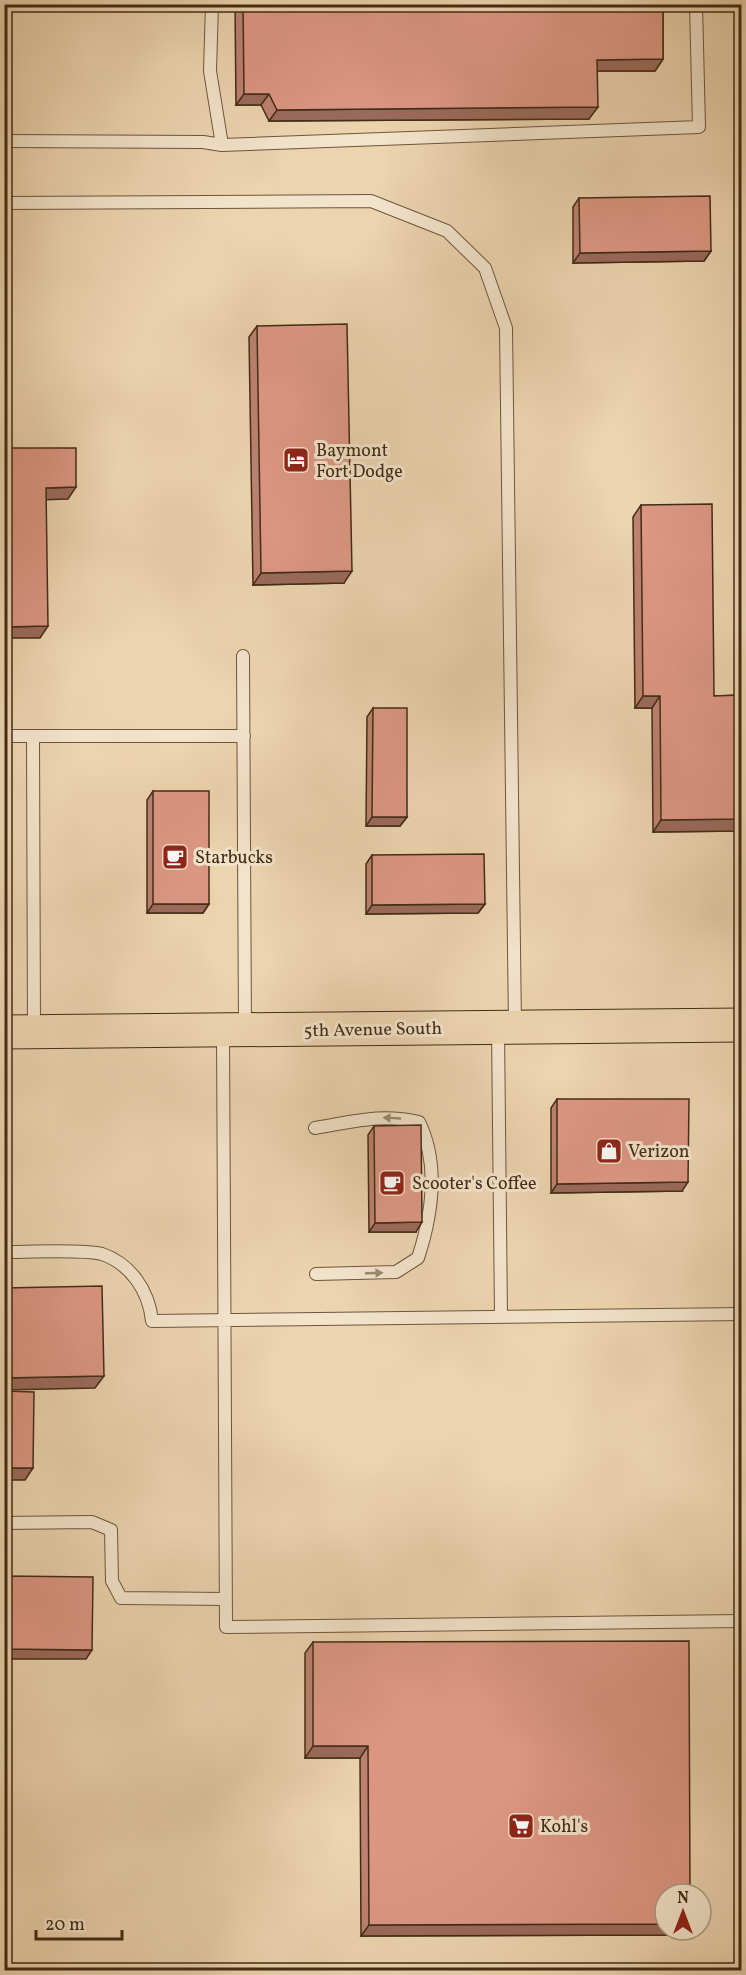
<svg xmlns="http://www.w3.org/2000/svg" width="746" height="1975" font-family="Vollkorn,serif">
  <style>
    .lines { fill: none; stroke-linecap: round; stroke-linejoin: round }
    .lane-casing { stroke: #6c563c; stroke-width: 14 }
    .primary-casing { stroke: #422c15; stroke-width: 35 }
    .lane { stroke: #f3e3cb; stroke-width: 12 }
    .primary { stroke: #ecd4af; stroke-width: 33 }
    .wall { fill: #bd8271; stroke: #422c15; stroke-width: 1.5 }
    .shaded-wall { fill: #9a6a5c; stroke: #422c15; stroke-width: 1.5 }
    .building { fill: #dc9783; stroke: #422c15; stroke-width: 1.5 }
    .oneway { fill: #9a8870 }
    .labels { text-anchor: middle; stroke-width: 6; stroke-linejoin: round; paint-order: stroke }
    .poi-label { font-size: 18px; fill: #422c15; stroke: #f3e3cb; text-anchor: start }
    .street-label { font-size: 18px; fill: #422c15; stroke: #f3e3cb }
  </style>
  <rect width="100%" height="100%" fill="#ecd4af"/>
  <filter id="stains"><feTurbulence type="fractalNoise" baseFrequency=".00333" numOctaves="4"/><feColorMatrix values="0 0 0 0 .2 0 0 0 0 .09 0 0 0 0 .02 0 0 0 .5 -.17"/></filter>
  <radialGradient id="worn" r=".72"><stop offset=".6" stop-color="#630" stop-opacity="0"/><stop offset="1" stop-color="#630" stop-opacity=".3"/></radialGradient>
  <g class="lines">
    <defs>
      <path id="lane" d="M212 4 210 71 222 145
        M4 141 203 142 222 145 699 127 696 4
        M4 203 371 201 447 231 485 268 506 328 515 1026
        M243 656 245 1029
        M4 736H244
        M33 736 34 1032
        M498 1029 501 1316
        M223 1031 226 1627 742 1621
        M315 1128C353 1122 380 1113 419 1122 440 1165 432 1215 418 1258L396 1272 316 1274
        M4 1252C26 1252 85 1249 102 1254 131 1264 149 1291 152 1321L742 1314
        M4 1523 92 1522 111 1530 112 1581 121 1598 226 1599"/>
      <path id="primary" d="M4 1032 742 1025"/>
    </defs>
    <use href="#lane" class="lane-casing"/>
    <use href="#primary" class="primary-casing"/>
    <use href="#lane" class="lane"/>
    <use href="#primary" class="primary"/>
  </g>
  <path class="wall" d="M235 4H663V59L655 71H597L589 119 269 121 261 105H236Z
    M579 198 711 251 704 261 573 263V207Z
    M257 326 344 583 253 585 249 337Z
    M641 505 714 696 741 695V831L653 832 652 708H635L633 517Z
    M373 708 407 817 400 826H366L367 717Z
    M153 791 209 904 203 913H147V800Z
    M372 855 485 904 478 913 366 914V864Z
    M557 1099 682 1191 551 1193V1108Z
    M374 1126 416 1232H369L368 1135Z
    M313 1642 665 1930H685L681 1935 361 1936 360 1758H305V1653Z"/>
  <path class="shaded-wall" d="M663 59 655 71H589L597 60Z
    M244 94H269L261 105H236Z
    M598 107 589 119 269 121 277 110Z
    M711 251 704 261 573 263 580 253Z
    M76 487 68 499 38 500 46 488Z
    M352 571 344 583 253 585 261 573Z
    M48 626 40 638H4V627Z
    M643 696H660L652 708H635Z
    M372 817H407L400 826H366Z
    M741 819V831L653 832 661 820Z
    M153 904H209L203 913H147Z
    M485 904 478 913 366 914 372 905Z
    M688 1182 682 1191 551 1193 557 1184Z
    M422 1222 416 1232H369L375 1223Z
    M104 1376 95 1388 4 1390V1378Z
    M4 1468H33L25 1480H4Z
    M4 1649 92 1650 86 1659H4Z
    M313 1746H368L360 1758H305Z
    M665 1924V1930H685L681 1935 361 1936 369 1925Z"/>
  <path class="building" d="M243 4H663V59L597 60 598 107 277 110 269 94H244Z
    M710 196 711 251 580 253 579 198Z
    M347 324 352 571 261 573 257 326Z
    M4 448H76V487L46 488 48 626 4 627Z
    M712 504 714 696 741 695V819L661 820 660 696H643L641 505Z
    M373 708H407V817H372Z
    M153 791H209V904H153Z
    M484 854 485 904 372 905V855Z
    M557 1099H689L688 1182 557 1184Z
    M421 1125 422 1222 375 1223 374 1126Z
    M102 1286 104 1376 4 1378V1288Z
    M4 1391 34 1392 33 1468H4Z
    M4 1576 93 1577 92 1650 4 1649Z
    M689 1641 690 1894H665V1924L369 1925 368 1746H313V1642Z"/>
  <defs><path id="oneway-solid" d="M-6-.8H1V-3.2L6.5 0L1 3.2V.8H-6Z" transform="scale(1.5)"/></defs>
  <g class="oneway">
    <use href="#oneway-solid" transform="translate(392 1118) rotate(-177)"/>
    <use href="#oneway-solid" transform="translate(374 1273) rotate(-2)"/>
  </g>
  <defs>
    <symbol id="hotel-square" viewBox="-11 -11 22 22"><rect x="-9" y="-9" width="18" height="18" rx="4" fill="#8f2418" stroke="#f3e3cb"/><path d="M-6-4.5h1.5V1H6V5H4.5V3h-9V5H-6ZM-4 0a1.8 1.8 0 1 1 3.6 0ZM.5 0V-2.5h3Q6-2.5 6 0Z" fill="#fff"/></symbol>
    <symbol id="cafe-square" viewBox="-11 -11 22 22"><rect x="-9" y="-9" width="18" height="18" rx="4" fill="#8f2418" stroke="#f3e3cb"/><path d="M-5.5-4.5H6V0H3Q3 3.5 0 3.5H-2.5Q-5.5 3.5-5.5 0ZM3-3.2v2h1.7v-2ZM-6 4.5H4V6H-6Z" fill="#fff"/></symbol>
    <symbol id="shop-square" viewBox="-11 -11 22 22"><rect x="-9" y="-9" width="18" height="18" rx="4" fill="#8f2418" stroke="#f3e3cb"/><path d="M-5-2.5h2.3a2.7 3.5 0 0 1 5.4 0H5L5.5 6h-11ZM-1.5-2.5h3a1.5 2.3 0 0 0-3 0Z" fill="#fff"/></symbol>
    <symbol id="supermarket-square" viewBox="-11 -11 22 22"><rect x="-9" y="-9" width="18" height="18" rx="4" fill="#8f2418" stroke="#f3e3cb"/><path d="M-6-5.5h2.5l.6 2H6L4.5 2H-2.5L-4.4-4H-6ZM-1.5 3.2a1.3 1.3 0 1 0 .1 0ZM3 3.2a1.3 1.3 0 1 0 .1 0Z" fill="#fff"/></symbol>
  </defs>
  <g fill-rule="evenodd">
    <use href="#hotel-square" x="281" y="445" width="30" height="30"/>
    <use href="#cafe-square" x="160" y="842" width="30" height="30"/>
    <use href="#shop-square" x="594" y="1136" width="30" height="30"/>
    <use href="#cafe-square" x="377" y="1168" width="30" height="30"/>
    <use href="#supermarket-square" x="506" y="1811" width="30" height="30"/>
  </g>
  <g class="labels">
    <g class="poi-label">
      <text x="316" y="456">Baymont<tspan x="316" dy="21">Fort Dodge</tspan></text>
      <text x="195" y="863">Starbucks</text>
      <text x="628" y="1157">Verizon</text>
      <text x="412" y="1189">Scooter's Coffee</text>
      <text x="540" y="1832">Kohl's</text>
    </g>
    <g class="street-label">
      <text transform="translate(373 1029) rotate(-1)" y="6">5th Avenue South</text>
    </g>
  </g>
  <rect width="746" height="1975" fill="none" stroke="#ecd4af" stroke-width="24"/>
  <rect x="6" y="6" width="734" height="1963" fill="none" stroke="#422c15" stroke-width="3"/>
  <rect x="12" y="12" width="722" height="1951" fill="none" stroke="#422c15" stroke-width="1.5"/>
  <g transform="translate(683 1912)"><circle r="28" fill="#f3e3cb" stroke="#ac9a82" stroke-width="1.5"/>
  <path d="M0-4.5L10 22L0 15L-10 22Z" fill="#8f2418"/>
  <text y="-9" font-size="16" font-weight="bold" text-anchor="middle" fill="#422c15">N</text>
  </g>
  <path d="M36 1930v9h86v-9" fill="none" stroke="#422c15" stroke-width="3"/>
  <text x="45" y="1930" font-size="18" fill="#422c15" stroke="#f3e3cb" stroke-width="4.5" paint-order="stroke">20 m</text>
  <rect width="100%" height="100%" filter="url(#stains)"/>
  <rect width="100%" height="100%" fill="url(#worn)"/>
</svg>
